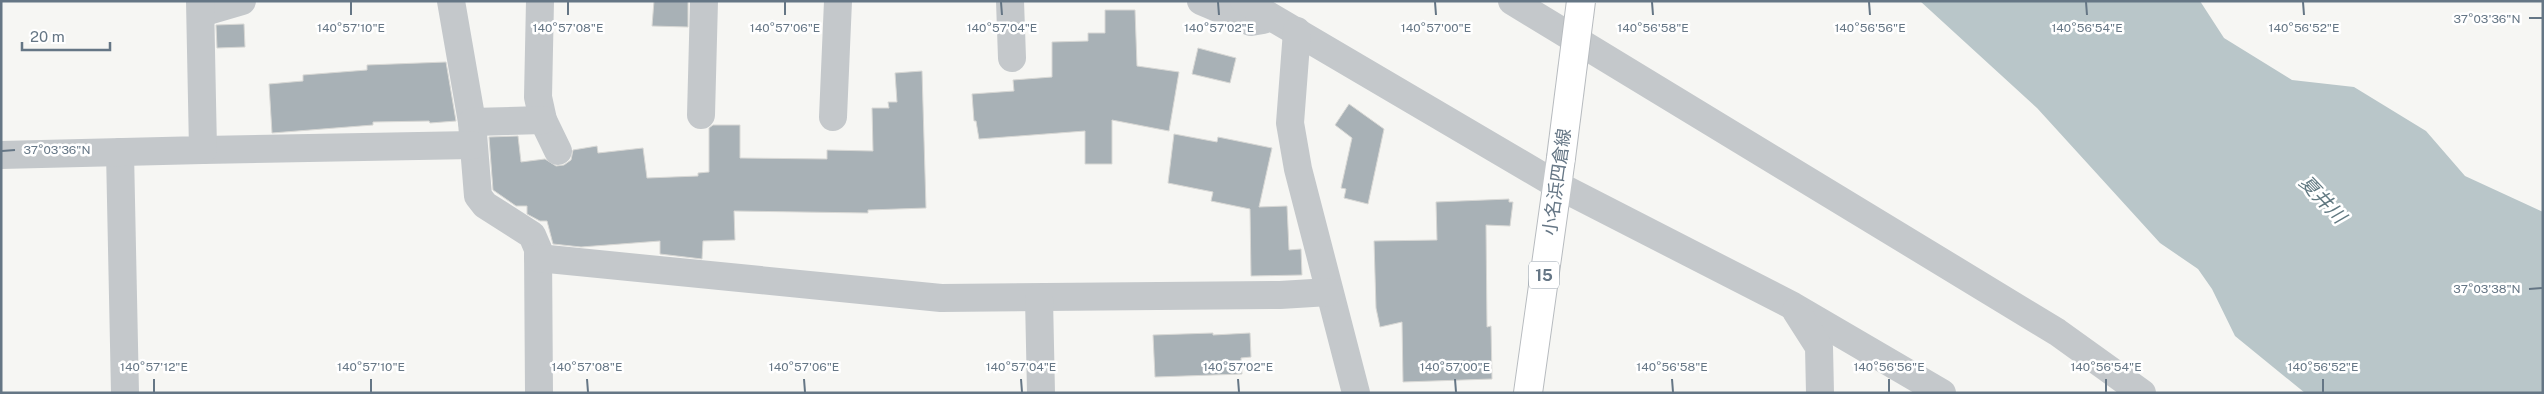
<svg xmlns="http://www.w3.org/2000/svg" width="2544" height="394" font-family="'Public Sans','Noto Sans JP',sans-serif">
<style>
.water{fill:#b9c6c9}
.building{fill:#a8b1b6;stroke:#d8d8d5}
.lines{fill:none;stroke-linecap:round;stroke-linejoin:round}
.major-casing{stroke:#b7bbbf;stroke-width:30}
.minor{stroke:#c4c8cb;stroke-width:28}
.major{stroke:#fff;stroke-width:28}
.major-bridge-casing{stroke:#b7bbbf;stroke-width:30;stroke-linecap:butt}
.major-bridge{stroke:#fff;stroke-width:28}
.ticks{fill:none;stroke:#657685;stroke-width:2}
.labels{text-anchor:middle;stroke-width:5;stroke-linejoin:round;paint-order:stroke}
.shield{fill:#fff;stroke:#939faa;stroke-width:1}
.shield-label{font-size:16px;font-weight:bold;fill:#657685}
.street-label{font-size:18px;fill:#657685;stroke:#fff}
.water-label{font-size:19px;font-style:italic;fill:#607881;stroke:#fff}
.ticks-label{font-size:12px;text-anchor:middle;fill:#657685;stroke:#fff;stroke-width:5;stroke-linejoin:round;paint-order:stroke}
</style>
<rect width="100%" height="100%" fill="#f6f6f3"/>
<!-- water -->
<path class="water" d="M1920 1H2200L2224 38 2292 80 2354 87 2426 131 2465 176 2543 212V393H2305L2235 336 2212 289 2198 269 2160 243 2037 108Z"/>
<!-- building -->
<g class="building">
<path d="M654 1H688V27L652 26Z"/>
<path d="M1105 10H1135L1137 66 1179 72 1169 131 1112 120V164H1085V131L979 139 976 121H974L972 94 1014 91 1013 80 1052 77V42L1088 41V33H1105Z"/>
<path d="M244 24 245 47 217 48 216 25Z"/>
<path d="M1198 48 1236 58 1230 83 1192 74Z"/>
<path d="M446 62 456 121 430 123 429 121 373 122V125L272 133 269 84 303 81V75L367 70V65Z"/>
<path d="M922 71 926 208 868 210V213L734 211 735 240 703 241 702 259 660 254V241L581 247 553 244 547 221H540L527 214V206H516L493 190 489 137 518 136 521 162 545 159 556 166 564 165 571 160 573 150 597 146 598 153 643 148 647 178 698 176V173L709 172V128L713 125H740V158L827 159V150L873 151 872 108H889L888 102H897L895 73Z"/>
<path d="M1349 104 1384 129 1368 204 1344 198 1346 189 1341 188 1352 138 1335 125Z"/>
<path d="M1174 134 1217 142 1218 137 1272 148 1259 207 1287 206 1289 250 1301 249 1302 275 1251 276 1250 209 1211 201 1213 192 1168 183Z"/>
<path d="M1509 199V202H1513L1510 226 1486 225 1487 327 1491 326 1492 379 1403 382 1402 322 1380 327 1376 308 1374 241 1437 240 1436 202Z"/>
<path d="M1213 333V335L1250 333 1251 357 1241 358 1242 374 1155 377 1153 335Z"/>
</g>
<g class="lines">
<defs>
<path id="major" d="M1528 393 1561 158"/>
</defs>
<!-- major casing -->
<use href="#major" class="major-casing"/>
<!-- minor -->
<g class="minor">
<path d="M451 1 472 122 478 196 485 205 532 235 538 249 539 393"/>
<path d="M540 1 538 97 543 120 558 151"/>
<path d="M1010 1 1012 58"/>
<path d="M1201 1 1251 22 1263 20"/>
<path d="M1244 1 1557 185 1793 306 1942 393"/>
<path d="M1512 1 2057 332 2142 393"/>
<path d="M201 13 242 1"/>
<path d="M1297 31 1290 123 1298 169 1356 393"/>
<path d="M701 115 704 1"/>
<path d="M833 117 838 1"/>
<path d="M472 122 543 120"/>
<path d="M203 150 473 145"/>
<path d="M120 152 125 393"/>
<path d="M1 155 203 150 200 1"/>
<path d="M538 258 941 298 1280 295 1329 292"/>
<path d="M1039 298 1041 393"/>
<path d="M1796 311 1819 347 1820 393"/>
</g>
<!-- major -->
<use href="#major" class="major"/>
<defs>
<path id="major-bridge" d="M1561 158 1581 1"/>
</defs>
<!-- major-bridge casing -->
<use href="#major-bridge" class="major-bridge-casing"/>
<!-- major-bridge -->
<use href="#major-bridge" class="major-bridge"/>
</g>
<!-- ticks -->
<path class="ticks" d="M351 2V15M568 2V15M785 2V15M1001 2 1002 15M1218 2 1219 15M1435 2 1436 15M1652 2 1653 15M1869 2 1870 15M2086 2 2087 15M2303 2 2304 15M2529 18H2542M2 151 15 150M2529 289 2542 288M154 379V392M371 379V392M587 379 588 392M804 379 805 392M1021 379 1022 392M1238 379 1239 392M1455 379 1456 392M1672 379 1673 392M1889 379V392M2106 379V392M2323 379V392"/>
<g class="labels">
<!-- shield labels -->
<rect class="shield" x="1529" y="261.5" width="30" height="27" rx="4"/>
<g class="shield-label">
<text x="1544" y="281">15</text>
</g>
<!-- street labels -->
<g class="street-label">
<text transform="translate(1557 182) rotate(-82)" y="6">小名浜四倉線</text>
</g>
<!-- water labels -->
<g class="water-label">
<text transform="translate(2323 199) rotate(46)" y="7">夏井川</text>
</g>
</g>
<g class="ticks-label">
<text x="2487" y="23">37°03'36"N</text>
<text x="351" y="32">140°57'10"E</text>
<text x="568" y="32">140°57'08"E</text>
<text x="785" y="32">140°57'06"E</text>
<text x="1002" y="32">140°57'04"E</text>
<text x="1219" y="32">140°57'02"E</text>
<text x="1436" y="32">140°57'00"E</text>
<text x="1653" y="32">140°56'58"E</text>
<text x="1870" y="32">140°56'56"E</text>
<text x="2087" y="32">140°56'54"E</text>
<text x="2304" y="32">140°56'52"E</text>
<text x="57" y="154">37°03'36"N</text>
<text x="2487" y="293">37°03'38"N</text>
<text x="154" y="371">140°57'12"E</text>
<text x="371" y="371">140°57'10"E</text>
<text x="587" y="371">140°57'08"E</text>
<text x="804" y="371">140°57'06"E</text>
<text x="1021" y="371">140°57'04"E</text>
<text x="1238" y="371">140°57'02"E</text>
<text x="1455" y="371">140°57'00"E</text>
<text x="1672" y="371">140°56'58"E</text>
<text x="1889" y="371">140°56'56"E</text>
<text x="2106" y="371">140°56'54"E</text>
<text x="2323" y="371">140°56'52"E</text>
</g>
<!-- border -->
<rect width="2544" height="394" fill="none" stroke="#657685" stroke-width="5"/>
<!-- scale -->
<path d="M22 42v8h88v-8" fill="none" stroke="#657685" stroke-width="2.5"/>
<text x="30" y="42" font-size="15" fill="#657685" stroke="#ffffff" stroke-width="4" paint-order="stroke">20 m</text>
</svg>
